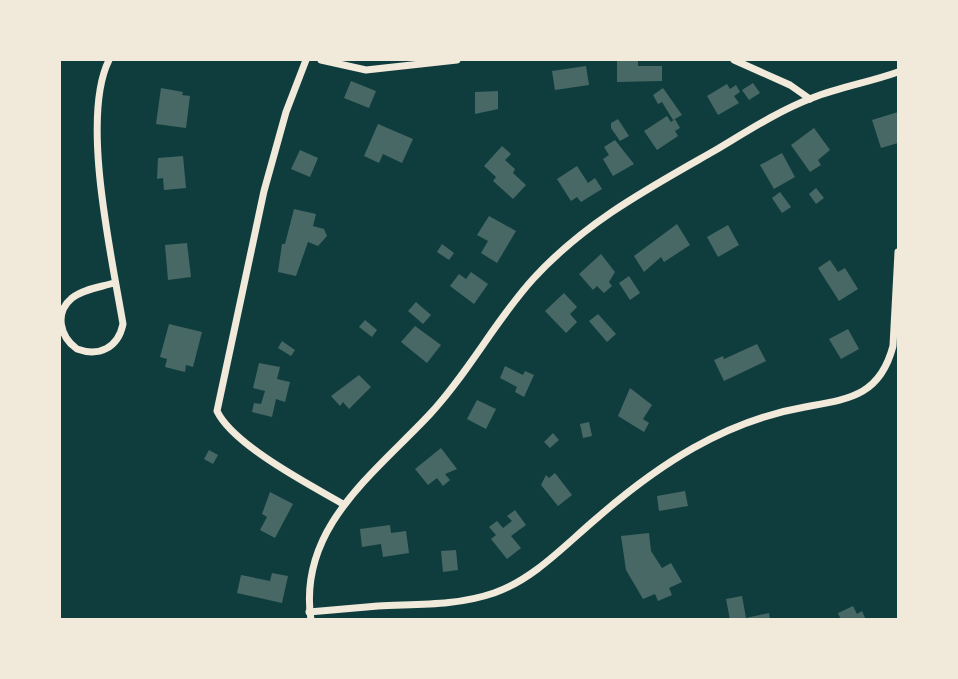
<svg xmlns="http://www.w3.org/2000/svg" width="958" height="679" font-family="Georgia,serif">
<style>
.building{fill:#486865}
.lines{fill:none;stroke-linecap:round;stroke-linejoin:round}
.minor{stroke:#f1e9da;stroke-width:7}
</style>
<rect width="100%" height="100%" fill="#0f3d3e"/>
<!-- building -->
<g class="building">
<path d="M617 60H638V66H662V81L617 82Z"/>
<path d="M586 66 589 85 555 90 552 71Z"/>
<path d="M351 81 376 91 369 108 344 98Z"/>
<path d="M753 83 760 93 749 100 742 90Z"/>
<path d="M727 84 730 89 736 85 740 92 734 96 739 103 718 115 707 96Z"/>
<path d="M161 88 183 92 182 95 190 96 186 128 156 124Z"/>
<path d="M663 88 682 115 673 120 662 102 658 104 653 95Z"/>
<path d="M498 91V109L475 114V92Z"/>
<path d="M898 112V143L881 148 872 120Z"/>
<path d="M667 116 671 122 675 119 680 128 675 131 678 136 657 150 644 131Z"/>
<path d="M618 119 629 136 620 141 611 128V123Z"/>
<path d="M378 124 413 139 402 163 383 154 379 163 364 156Z"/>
<path d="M814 128 830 150 818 160 821 165 810 172 791 145Z"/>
<path d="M615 140 634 164 613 176 603 159 609 155 604 147Z"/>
<path d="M502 146 511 154 505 160 515 169 513 173 526 185 513 199 493 181 496 177 484 166Z"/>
<path d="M300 150 318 158 310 177 291 169Z"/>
<path d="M782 153 795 177 774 189 760 165Z"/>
<path d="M183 156 186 188 164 190 163 178 157 179 158 158Z"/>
<path d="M577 166 588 183 595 178 602 189 581 202 577 197 571 201 557 179Z"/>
<path d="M816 188 824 198 816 204 809 194Z"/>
<path d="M780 192 791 207 782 213 772 198Z"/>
<path d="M294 209 316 214 313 226 324 229 327 236 318 246 308 242 296 276 278 272 282 244H285Z"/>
<path d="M489 216 516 231 497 263 481 253 488 241 477 235Z"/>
<path d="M677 224 690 245 664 262 661 257 644 272 634 256Z"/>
<path d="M728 225 739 245 718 257 707 237Z"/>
<path d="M187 243 191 277 168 280 165 245Z"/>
<path d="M442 244 454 253 449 260 437 252Z"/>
<path d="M601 254 615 272 609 282 612 286 604 293 597 286 593 290 579 274Z"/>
<path d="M830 260 838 272 845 268 858 289 839 301 818 268Z"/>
<path d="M471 272 488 284 474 304 450 286 459 274 466 279Z"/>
<path d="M629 276 640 293 630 300 619 283Z"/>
<path d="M564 293 577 307 570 314 577 322 566 333 545 311Z"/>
<path d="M416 302 431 315 423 324 408 311Z"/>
<path d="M598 314 616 334 607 342 589 321Z"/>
<path d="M365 320 377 330 372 337 359 327Z"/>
<path d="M169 324 202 332 193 367 186 365 185 372 165 367 167 359 160 357Z"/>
<path d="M415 326 441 345 427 363 401 342Z"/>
<path d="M848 329 859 349 841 359 829 339Z"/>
<path d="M282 341 295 350 291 356 278 348Z"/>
<path d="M757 344 766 361 724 381 714 360 723 356 724 359Z"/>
<path d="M259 363 280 367 277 379 290 382 285 402 276 399 272 417 252 412 254 403 261 404 265 391 253 388Z"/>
<path d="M505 366 523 375 525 371 534 375 524 397 515 392 517 387 500 378Z"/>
<path d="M359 375 371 387 349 409 343 402 340 406 331 396Z"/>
<path d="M630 388 652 405 643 419 649 423 644 432 618 416Z"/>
<path d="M477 400 496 409 486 429 467 419Z"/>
<path d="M589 422 592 436 583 438 580 424Z"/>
<path d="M553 433 559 440 550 448 544 442Z"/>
<path d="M441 448 457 469 445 474 450 480 443 486 437 478 428 485 415 469Z"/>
<path d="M209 450 218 455 213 464 204 459Z"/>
<path d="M555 473 572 495 558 506 541 485 546 475 549 478Z"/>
<path d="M685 491 688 506 659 511 657 496Z"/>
<path d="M270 492 293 504 275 538 260 530 267 517 262 514Z"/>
<path d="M515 510 526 525 511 536 521 548 507 559 491 539 496 535 489 527 497 521 503 528 512 521 507 516Z"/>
<path d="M390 525 391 533 406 531 409 553 383 557 381 544 362 547 360 529Z"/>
<path d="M649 533 651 551 662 568 671 563 682 582 669 588 672 595 658 601 655 594 643 599 626 570 621 536Z"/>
<path d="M456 550 458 570 443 572 441 551Z"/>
<path d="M272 573 288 576 282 603 237 593 241 575 270 581Z"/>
<path d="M742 596 746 618 769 613 770 620H730L726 599Z"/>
<path d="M853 606 857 614 862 611 866 620H841L838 613Z"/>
</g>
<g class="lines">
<!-- minor -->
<g class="minor">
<path d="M109 60C80 118 112 258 123 324 118 348 99 357 77 349 60 337 54 313 72 298 83 289 101 287 114 283"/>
<path d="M306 60 286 112 264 191 217 411C233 445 310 485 343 504"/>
<path d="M321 60 366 70 457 60"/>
<path d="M734 60 790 85 810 99"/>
<path d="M309 612C332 610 355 608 378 606 418 604 456 606 494 593 534 579 565 545 597 518 658 465 724 421 805 407 849 399 880 396 893 346L898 252"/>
<path d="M311 620C297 528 375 473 430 414 469 372 495 321 533 279 585 222 649 188 714 151 746 132 778 111 812 98 840 87 870 82 898 72"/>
</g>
</g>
<!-- border -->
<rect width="958" height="679" fill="none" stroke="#f1e9da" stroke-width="122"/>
</svg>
